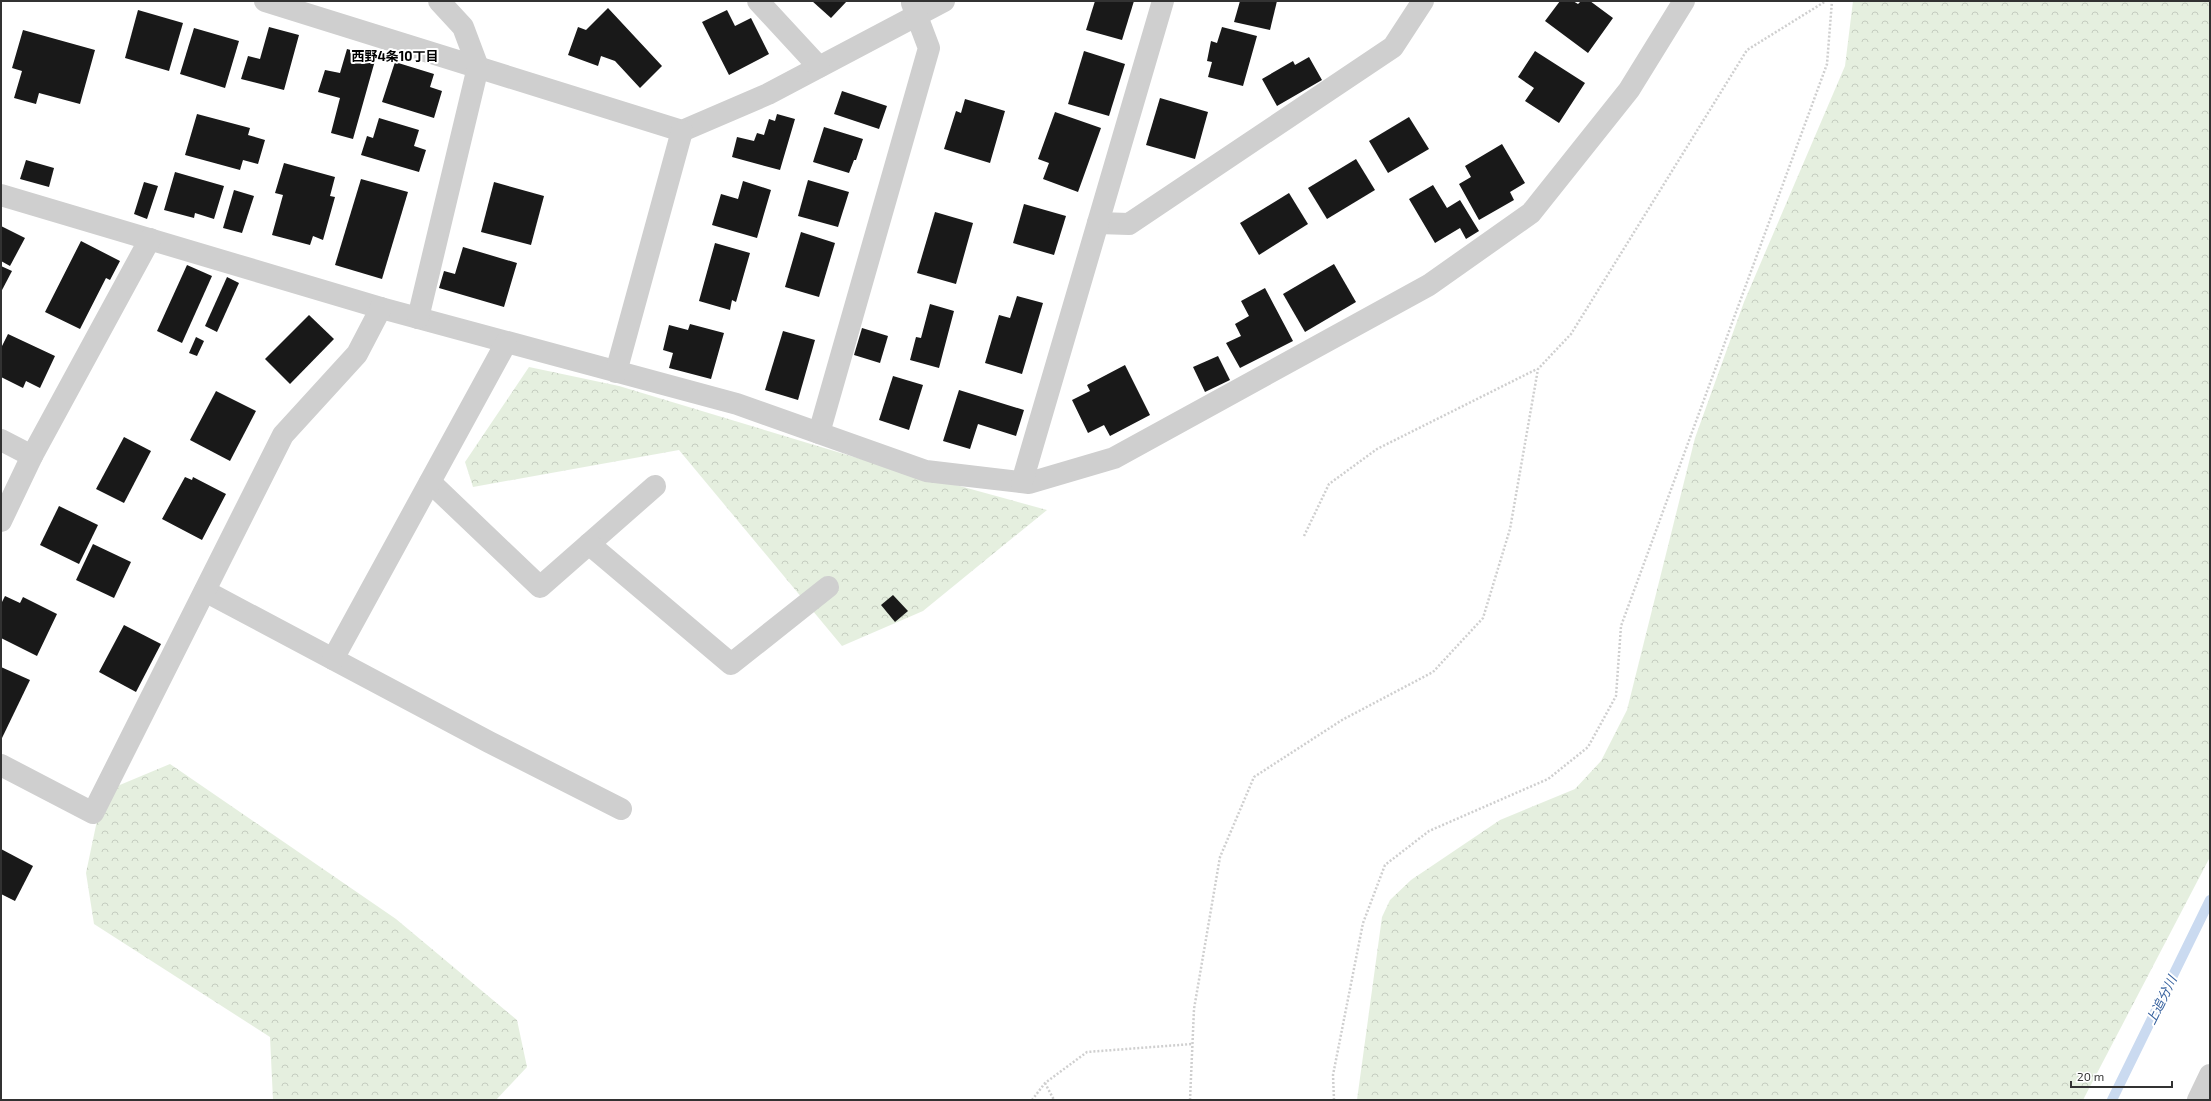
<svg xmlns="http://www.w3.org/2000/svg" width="2211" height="1101" font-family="'Exo 2','Noto Sans JP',sans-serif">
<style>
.forest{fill:url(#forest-crowns)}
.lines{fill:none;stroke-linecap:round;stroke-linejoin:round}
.stream{stroke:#cadaf0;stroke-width:10}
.building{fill:#191919}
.path{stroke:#cfcfcf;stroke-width:2.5;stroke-dasharray:2 2;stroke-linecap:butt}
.street{stroke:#cfcfcf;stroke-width:22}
.labels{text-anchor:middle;stroke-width:4;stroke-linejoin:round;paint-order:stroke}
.neighbourhood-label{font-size:13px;font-weight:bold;fill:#000;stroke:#fff}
.water-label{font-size:13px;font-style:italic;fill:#36619e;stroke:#fff}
</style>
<defs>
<pattern id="forest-crowns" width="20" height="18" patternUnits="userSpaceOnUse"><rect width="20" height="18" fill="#e5efdf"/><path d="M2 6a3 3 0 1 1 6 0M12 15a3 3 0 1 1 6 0" fill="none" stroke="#c5cdc0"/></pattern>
</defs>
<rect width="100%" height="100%" fill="#fff"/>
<!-- forest -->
<g class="forest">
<path d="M1853 1H2210V857L2083 1100H1357L1382 917 1390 900 1411 880 1500 820 1575 789 1601 761 1627 710 1695 438 1744 302 1845 66Z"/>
<path d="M529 367 619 386 854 457 1047 510 923 611 842 646 679 450 473 487 465 462Z"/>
<path d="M170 764 396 919 517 1020 527 1067 496 1100H273L270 1037 94 924 86 873 103 792Z"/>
</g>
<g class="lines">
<!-- stream -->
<path class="stream" d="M2112 1100 2210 900"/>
</g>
<!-- building -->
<g class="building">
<path d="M812 1H847L831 18Z"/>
<path d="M1095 1H1134L1122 40 1086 30Z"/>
<path d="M1240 1H1277L1270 30 1234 22Z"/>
<path d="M1560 1H1573L1578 4 1581 1H1590L1613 18 1588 53 1545 21Z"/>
<path d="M608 8 662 66 640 88 615 61 601 56 598 66 568 55 578 27 586 30Z"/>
<path d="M138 10 183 23 169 71 125 58Z"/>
<path d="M727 10 735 26 751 18 769 54 729 75 702 22Z"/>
<path d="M269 27 299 35 284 90 241 79 248 56 260 59Z"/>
<path d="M1222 27 1257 36 1243 86 1208 77 1212 62 1207 61 1211 41 1217 43Z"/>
<path d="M194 28 239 41 225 88 180 74Z"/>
<path d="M23 30 95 50 80 104 39 93 36 104 14 98 22 71 12 68Z"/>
<path d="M347 49 376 57 353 139 331 133 340 98 318 92 325 70 340 73Z"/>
<path d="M1084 51 1125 64 1109 116 1068 104Z"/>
<path d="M1535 51 1585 83 1559 123 1525 101 1534 88 1518 77Z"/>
<path d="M1309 57 1322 80 1277 106 1262 79 1293 61 1295 65Z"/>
<path d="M395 62 434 74 430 87 442 91 434 118 382 102Z"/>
<path d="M842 91 887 106 879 129 834 114Z"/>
<path d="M1160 98 1208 112 1195 159 1146 145Z"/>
<path d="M965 99 1005 111 990 163 944 149 956 111 961 113Z"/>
<path d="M1055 112 1101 128 1078 192 1043 179 1049 163 1038 159Z"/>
<path d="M197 114 250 128 248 135 265 140 258 164 243 160 240 170 185 155Z"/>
<path d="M777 114 795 119 780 170 732 157 737 137 754 141 757 133 764 135 769 119 775 121Z"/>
<path d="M1409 117 1429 149 1388 173 1369 141Z"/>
<path d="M379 118 419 130 414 146 426 150 419 172 361 155 367 136 373 138Z"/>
<path d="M824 127 863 139 856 160H854L849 173 813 162Z"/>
<path d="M1502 144 1525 183 1510 192 1514 200 1479 220 1459 184 1471 177 1465 166Z"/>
<path d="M1356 159 1375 190 1327 219 1308 188Z"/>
<path d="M26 160 54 168 49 187 20 179Z"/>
<path d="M284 163 335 177 330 196 335 197 323 240 313 236 310 245 272 235 283 195 275 193Z"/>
<path d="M175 172 224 186 214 219 195 213 194 218 164 210Z"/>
<path d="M361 179 408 192 382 279 335 265Z"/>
<path d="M808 180 849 192 838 227 798 216Z"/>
<path d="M743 181 771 190 757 238 712 225 721 194 738 199Z"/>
<path d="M144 182 158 186 147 219 134 214Z"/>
<path d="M494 182 544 196 531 245 481 232Z"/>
<path d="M1433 185 1447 208 1460 200 1479 231 1466 239 1460 228 1435 243 1409 199Z"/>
<path d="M234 190 254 196 242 233 223 228Z"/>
<path d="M1289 193 1308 224 1259 255 1240 223Z"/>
<path d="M1024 204 1066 216 1054 255 1013 243Z"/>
<path d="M935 212 973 223 956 284 917 273Z"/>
<path d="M1 226 25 238 10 266 1 261Z"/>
<path d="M801 232 835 243 819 297 785 287Z"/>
<path d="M81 241 120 261 110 280 106 278 80 329 45 312Z"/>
<path d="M715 243 750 253 736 302 732 300 730 310 699 301Z"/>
<path d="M463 247 517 263 504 307 439 288 444 271 455 274Z"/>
<path d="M1334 264 1356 302 1305 332 1283 294Z"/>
<path d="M187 265 212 276 182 343 157 331Z"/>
<path d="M1 266 12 271 1 292Z"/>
<path d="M227 277 239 283 217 332 205 326Z"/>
<path d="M1265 288 1293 341 1240 368 1226 343 1241 336 1235 324 1249 316 1241 301Z"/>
<path d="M1017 296 1043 303 1022 374 985 363 999 315 1010 318Z"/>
<path d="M930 304 954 311 939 368 910 360 916 337 921 338Z"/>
<path d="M309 315 334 339 290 384 265 359Z"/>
<path d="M690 324 724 333 711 379 669 368 673 353 663 350 669 325 688 330Z"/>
<path d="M862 328 888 336 880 363 854 355Z"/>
<path d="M783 331 815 340 798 400 765 390Z"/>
<path d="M8 334 55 356 40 388 26 381 23 388 1 377V348Z"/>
<path d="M196 337 204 341 197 356 189 353Z"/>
<path d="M1218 356 1230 380 1205 392 1193 367Z"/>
<path d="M1125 365 1150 415 1110 436 1104 425 1088 433 1072 400 1090 391 1087 385Z"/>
<path d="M893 376 923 385 909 430 879 420Z"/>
<path d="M959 390 1024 410 1016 436 978 424 970 449 943 441Z"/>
<path d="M216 391 256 411 230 461 190 440Z"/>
<path d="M124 437 151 451 124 503 96 489Z"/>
<path d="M185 477 192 480 193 477 226 494 202 540 162 519Z"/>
<path d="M59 506 98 525 79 564 40 545Z"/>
<path d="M93 544 131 562 114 598 76 580Z"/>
<path d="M893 595 908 611 895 622 881 605Z"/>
<path d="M5 596 20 603 23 597 57 614 37 656 1 638V604Z"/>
<path d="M124 625 161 644 136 692 99 672Z"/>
<path d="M1 667 30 680 2 738H1Z"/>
<path d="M1 849 33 866 15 901 1 894Z"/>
</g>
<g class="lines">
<!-- path -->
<g class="path">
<path d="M1304 536 1329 484 1377 449 1537 369"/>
<path d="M1045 1083 1054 1100"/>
<path d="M1032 1100 1045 1083 1087 1052 1192 1044"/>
<path d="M1190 1100 1194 1009 1220 857 1254 777 1342 720 1433 672 1483 618 1510 529 1538 369 1571 334 1747 50 1826 1"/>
<path d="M1334 1100 1333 1075 1363 923 1385 865 1429 831 1548 779 1588 747 1616 696 1621 626 1827 64 1832 1"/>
</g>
<!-- street -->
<g class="street">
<path d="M265 1 682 131 768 94 944 1"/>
<path d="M758 1 819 67"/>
<path d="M1 195 381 308 737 404 926 471 1029 483 1114 458 1429 285 1531 213 1629 90 1684 1"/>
<path d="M1098 223 1129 224 1393 47 1423 1"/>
<path d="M418 318 478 67 463 27 439 1"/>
<path d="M616 372 682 131"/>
<path d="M819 433 929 48 912 3"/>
<path d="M1 440 32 456"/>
<path d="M430 482 540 587 655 486"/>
<path d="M1022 482 1163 1"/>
<path d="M1 521 32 456 150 239"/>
<path d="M589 544 731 664 828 587"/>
<path d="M205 591 489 742 621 809"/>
<path d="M333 659 506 343"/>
<path d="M1 765 93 813 283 435 357 354 381 308"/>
<path d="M2198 1100 2210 1075"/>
</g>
</g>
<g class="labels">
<!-- neighbourhood labels -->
<g class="neighbourhood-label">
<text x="395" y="61">西野4条10丁目</text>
</g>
<!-- water labels -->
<g class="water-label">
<text transform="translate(2161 1000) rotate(-64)" y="5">上追分川</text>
</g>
</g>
<!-- border -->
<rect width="2211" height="1101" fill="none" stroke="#323232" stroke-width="4"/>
<!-- scale -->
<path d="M2071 1081v6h101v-6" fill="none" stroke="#323232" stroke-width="2"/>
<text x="2077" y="1081" font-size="12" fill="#323232" stroke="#ffffff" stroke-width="3" paint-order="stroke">20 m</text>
</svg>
